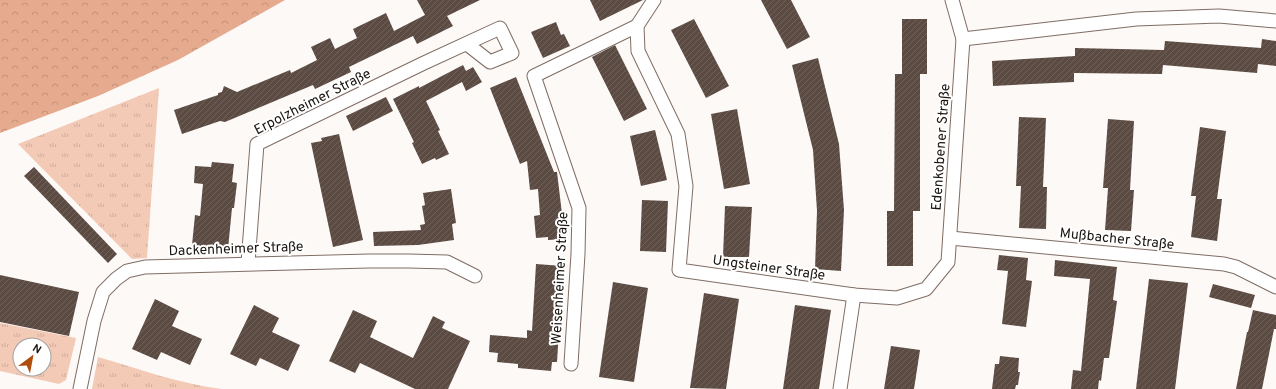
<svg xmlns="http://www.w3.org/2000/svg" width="1276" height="389" font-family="Overpass,sans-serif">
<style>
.grass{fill:url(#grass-tufts);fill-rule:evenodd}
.forest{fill:url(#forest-crowns)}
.building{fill:url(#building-hatch)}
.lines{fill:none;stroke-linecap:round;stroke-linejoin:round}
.minor-casing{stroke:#7f6d64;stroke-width:15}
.minor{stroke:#fff;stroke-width:13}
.labels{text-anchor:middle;stroke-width:4;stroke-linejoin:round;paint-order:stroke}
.street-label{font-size:14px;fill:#1a1410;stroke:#fff}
</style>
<defs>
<pattern id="grass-tufts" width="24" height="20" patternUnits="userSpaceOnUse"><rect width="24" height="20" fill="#f3cab6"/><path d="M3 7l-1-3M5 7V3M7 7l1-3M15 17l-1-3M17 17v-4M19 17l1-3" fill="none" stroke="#d0ad9b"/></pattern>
<pattern id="forest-crowns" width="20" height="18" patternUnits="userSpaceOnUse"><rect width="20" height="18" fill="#e6ab8e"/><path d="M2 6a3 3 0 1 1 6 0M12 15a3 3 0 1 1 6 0" fill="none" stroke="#c59279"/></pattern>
<pattern id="building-hatch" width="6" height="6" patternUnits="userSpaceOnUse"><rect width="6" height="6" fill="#5b4b43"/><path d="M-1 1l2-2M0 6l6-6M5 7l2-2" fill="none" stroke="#6e615a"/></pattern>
</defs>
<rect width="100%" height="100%" fill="#fdf9f7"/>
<!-- grass -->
<g class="grass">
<path d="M159 88 147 258 132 259 18 144Z"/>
<path d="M0 323 76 338 66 380 59 384 0 371ZM20 345H44V369H20Z"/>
<path d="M98 357C139 369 180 384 222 389H92Z"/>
</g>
<!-- forest -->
<path class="forest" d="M0 0H285L178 60 98 96 0 133Z"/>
<!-- building -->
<g class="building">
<path d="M417 0H480L447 16 453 26 417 44 413 36 349 67 351 72 315 89 313 85 225 122 220 121 182 134 174 110 218 95V93L222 92 224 86 237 92 290 70 291 73 317 60 311 47 330 38 335 49 357 38 353 29 386 13 394 31 425 15Z"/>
<path d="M590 0H643L600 21Z"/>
<path d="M761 0H791L810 37 787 49Z"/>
<path d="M694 19 729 86 706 98 671 30Z"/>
<path d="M902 19H927V74H920V211H913V266H887V211H894L895 74H902Z"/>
<path d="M556 22 561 35 564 34 570 46 543 58 531 32Z"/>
<path d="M1262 39 1276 41V66L1258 64 1257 73 1163 65 1162 74 1074 73V82L993 86 992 61 1075 56V48L1164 50 1165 41 1261 48Z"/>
<path d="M615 45 647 109 624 121 592 57Z"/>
<path d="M818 58 839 144 844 210 841 271 815 269 817 211 813 150 792 65Z"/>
<path d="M463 65 466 71 473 67 482 82 466 91 462 82 426 101 440 130 438 131 449 154 436 160 435 158 422 164 412 143 414 142 393 99 419 86V88Z"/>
<path d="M516 77 554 172H557L565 239 548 240V237L536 238 534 216 540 215 538 189 530 190 527 161 520 164 490 88Z"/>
<path d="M386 97 393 111 353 131 346 116Z"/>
<path d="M737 109 750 184 724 189 711 114Z"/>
<path d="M1019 117 1046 118 1043 187H1047L1046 229 1019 228 1021 186H1016Z"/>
<path d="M1108 119 1134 121 1130 190H1134L1131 231 1105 230 1108 188H1103Z"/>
<path d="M1200 127 1226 131 1217 199H1222L1217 241 1191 237 1196 196H1191Z"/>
<path d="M655 130 667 180 641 186 630 136Z"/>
<path d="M339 134 363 240 333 247 311 143 322 141 321 138Z"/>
<path d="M212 162 234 164 232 182 237 183 234 208H232L228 249 192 245 195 215 200 216 203 184 194 183 195 166 211 167Z"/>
<path d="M34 167 117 254 108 263 24 176Z"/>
<path d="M451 189 456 223 452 224 454 240 418 245 374 246 373 232 421 230 420 225 425 224 422 206 425 205 423 193Z"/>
<path d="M642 200 668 201 666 252 640 251Z"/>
<path d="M725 206 752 207 749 257H723Z"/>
<path d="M999 255 1028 258 1026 280 1032 281 1026 327 1002 324 1008 271 997 270Z"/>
<path d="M1055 260 1117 267 1113 300 1117 301 1109 358H1104L1101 381 1099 380 1098 389H1071L1073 370 1081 371 1090 279 1054 276Z"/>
<path d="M536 264 563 266 561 284H562L557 362H552L551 371 518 368V364L497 362 498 353 489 352 490 335 527 338V330L532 331Z"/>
<path d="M0 275 79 292 69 336 0 322Z"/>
<path d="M1149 279 1188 283 1175 389H1136Z"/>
<path d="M613 282 648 288 634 382 599 377Z"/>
<path d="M1213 284 1255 295 1251 308 1209 297Z"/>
<path d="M704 293 739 299 726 389 690 388Z"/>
<path d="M155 299 179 311 172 326 202 339 190 365 161 352 157 360 132 349Z"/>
<path d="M254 305 279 318 272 332 300 345 288 371 260 358 256 366 230 354Z"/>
<path d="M795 305 831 310 819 389H783Z"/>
<path d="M353 310 377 321 370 337 413 358 433 316 445 322 442 328 470 341 448 389H415L360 363 355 373 329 361Z"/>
<path d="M1253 310 1276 315V329H1274L1262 389H1236L1247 332H1248Z"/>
<path d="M891 346 920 350 914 389H884Z"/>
<path d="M1000 356 1019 358 1018 372H1020L1019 378 1018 385H1016L1015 389H992L995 364H999Z"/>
</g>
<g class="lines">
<defs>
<g id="minor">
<path d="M654 0 637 26 638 51 678 134 686 186 679 270 854 295 897 298 926 289 948 262 963 39 952 0"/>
<path d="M963 39 1136 19 1219 16 1276 21"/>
<path d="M950 238 1224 264 1236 267 1276 287"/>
<path d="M248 263 257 144 424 63 500 28 512 53 490 62 467 44"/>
<path d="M571 364 578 254 579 208 534 76 637 26"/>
<path d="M80 389 94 321 103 292 116 279 127 271 145 267 369 261H409L447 262 475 276"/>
<path d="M840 389 854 295"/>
</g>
</defs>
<!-- minor casing -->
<use href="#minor" class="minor-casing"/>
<!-- minor -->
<use href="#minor" class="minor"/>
</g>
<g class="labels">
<!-- street labels -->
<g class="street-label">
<text transform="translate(312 101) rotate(-27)" y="5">Erpolzheimer Straße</text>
<text transform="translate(940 147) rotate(-86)" y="5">Edenkobener Straße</text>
<text transform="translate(1117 238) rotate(6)" y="5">Mußbacher Straße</text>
<text transform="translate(236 248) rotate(-2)" y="5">Dackenheimer Straße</text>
<text transform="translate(769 267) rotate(8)" y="5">Ungsteiner Straße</text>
<text transform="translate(559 278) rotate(-87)" y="5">Weisenheimer Straße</text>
</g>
</g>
<!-- north arrow -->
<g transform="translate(32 357) rotate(32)"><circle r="19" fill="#ffffff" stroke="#a3a19f"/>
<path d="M0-3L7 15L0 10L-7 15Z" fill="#af4d0d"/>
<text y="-6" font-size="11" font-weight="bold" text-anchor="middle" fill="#1a1410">N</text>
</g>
</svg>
